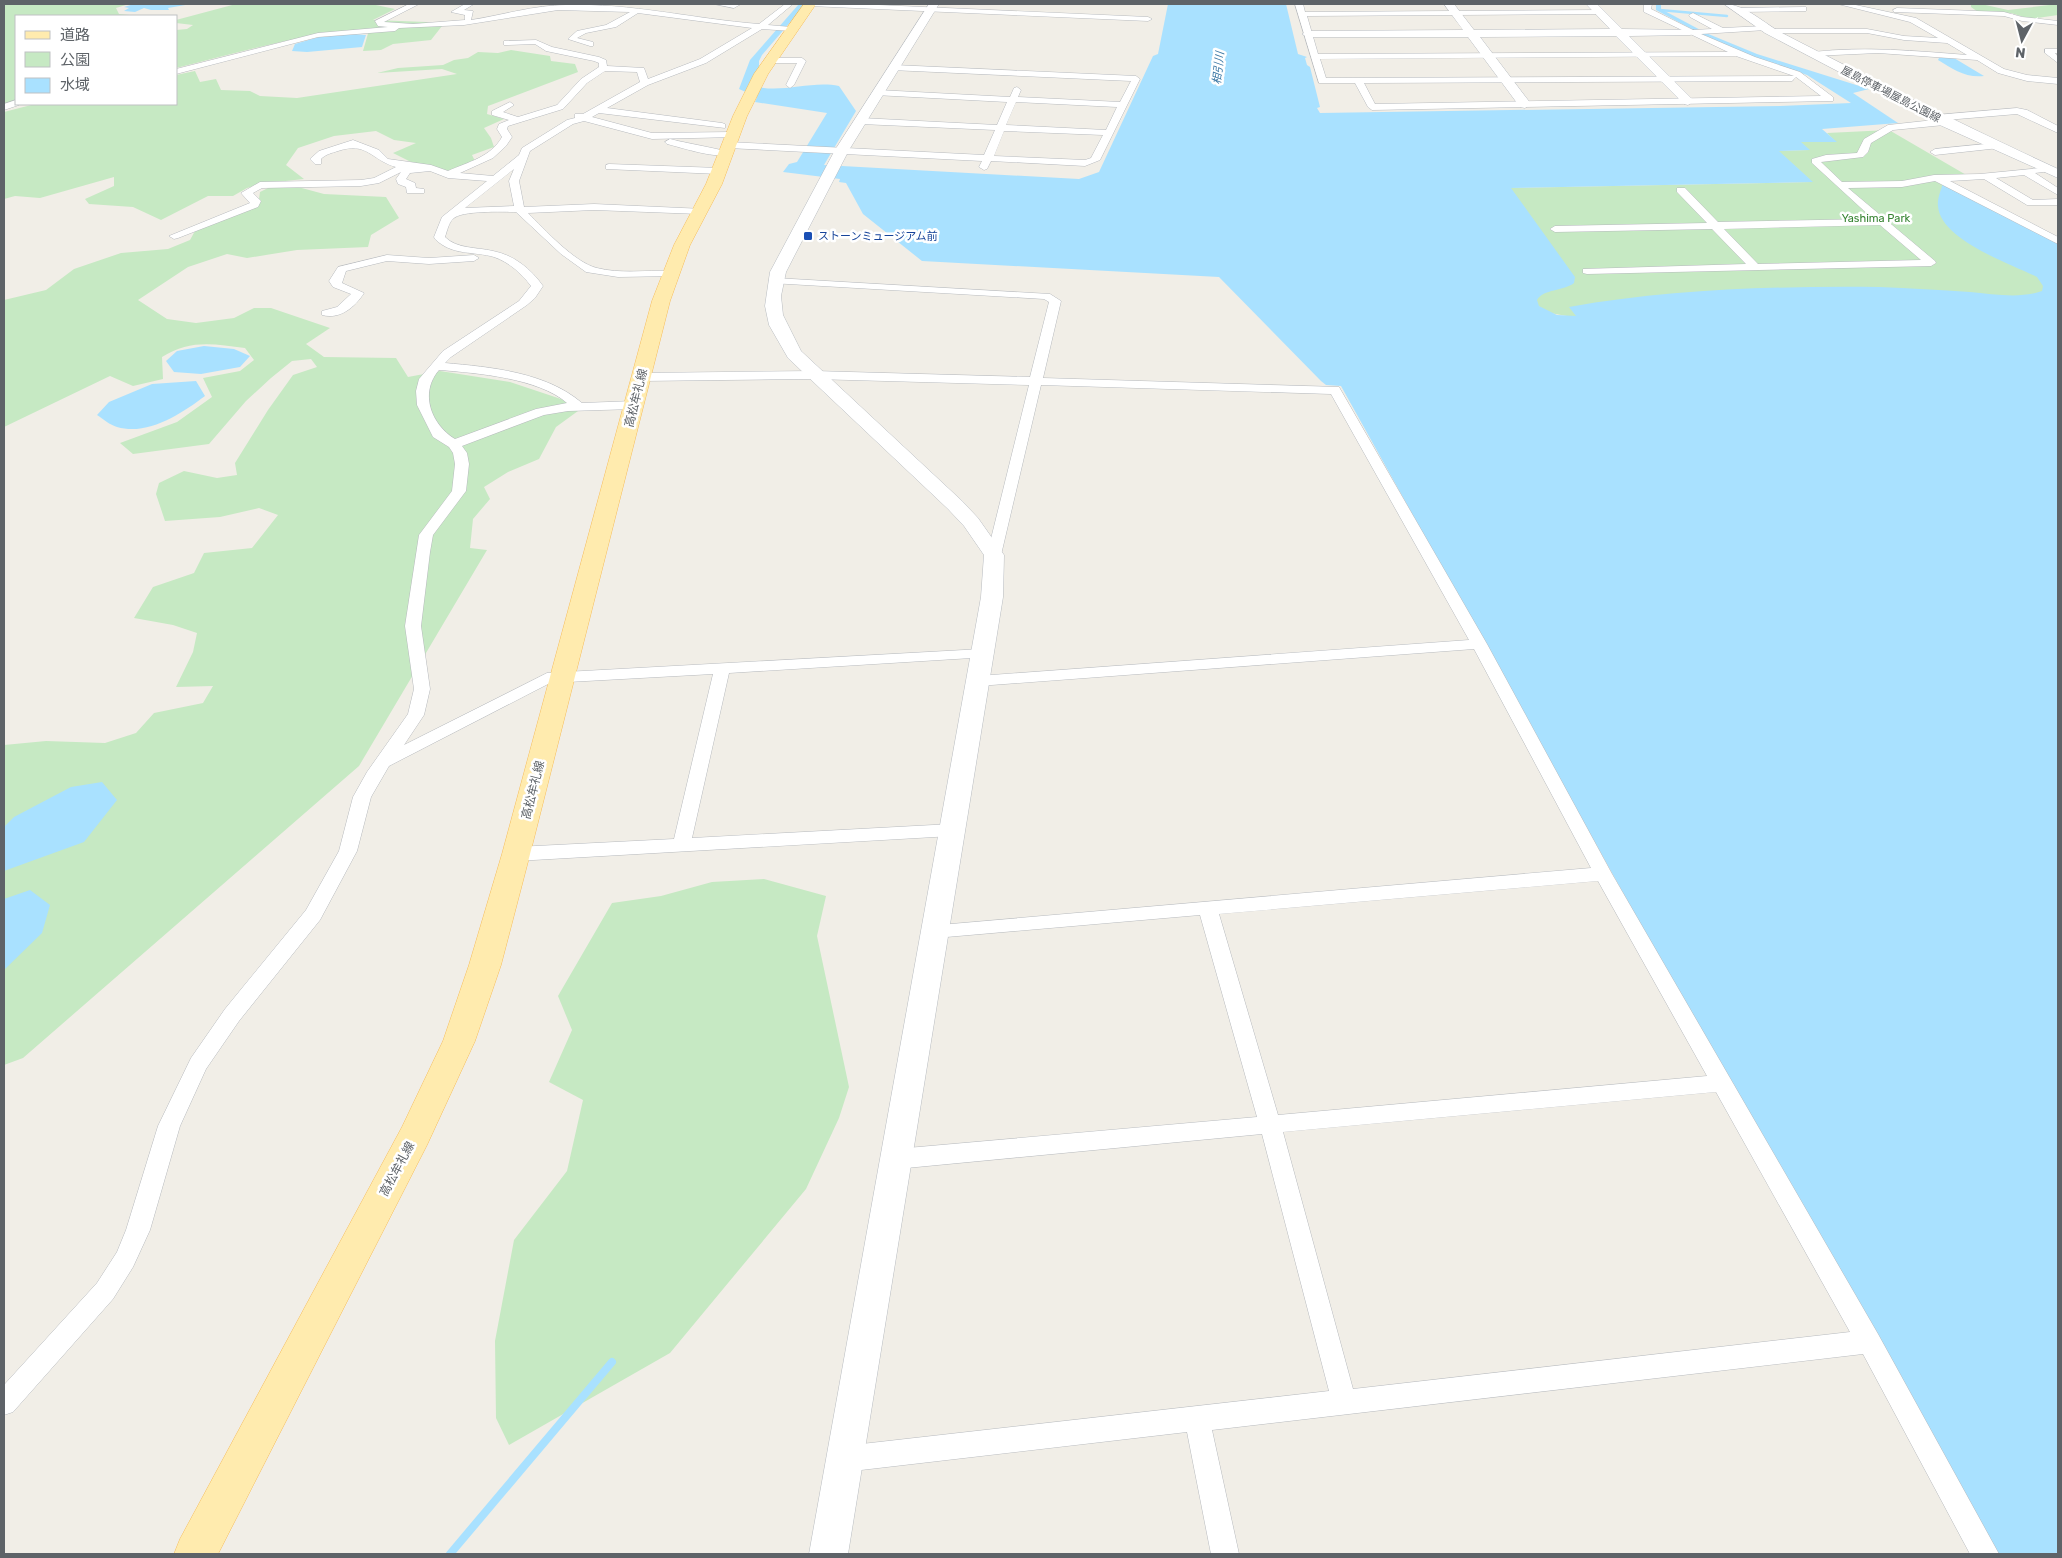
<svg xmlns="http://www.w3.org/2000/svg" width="2062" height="1558" font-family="Rubik,'Noto Sans JP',sans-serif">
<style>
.green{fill:#c6e9c3}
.water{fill:#a9e1ff}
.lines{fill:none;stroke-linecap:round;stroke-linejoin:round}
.stream-far1{stroke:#a9e1ff;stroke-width:2.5}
.stream{stroke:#a9e1ff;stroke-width:8}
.street-casing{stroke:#b7babe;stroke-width:1}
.secondary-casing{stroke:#b8bcc1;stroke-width:1}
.primary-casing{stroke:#f7bd5a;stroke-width:1}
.street{fill:#fff;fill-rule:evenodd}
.secondary{fill:#fff;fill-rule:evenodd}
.primary{fill:#ffebae;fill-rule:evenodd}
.transit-dot{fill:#1a4fb4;stroke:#fff;stroke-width:2}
.labels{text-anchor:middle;stroke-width:5;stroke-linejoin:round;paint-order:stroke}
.far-water-label{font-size:11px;font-style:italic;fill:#3b77a4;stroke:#fff}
.far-street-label{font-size:11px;fill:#5e6368;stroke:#fff}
.far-park-label{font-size:11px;fill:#358331;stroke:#fff}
.far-transit-label{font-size:11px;fill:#164399;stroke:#fff;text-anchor:start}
.street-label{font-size:12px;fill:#5e6368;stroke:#fff}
</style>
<rect width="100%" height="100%" fill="#f1eee7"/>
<!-- green -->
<g class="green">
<path d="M4 4H129L116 8 119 14 140 16H16V101L4 105Z"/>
<path d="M236 4H371L395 9 373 20 426 22 442 26 431 40 393 44 381 50 363 51 369 30C303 33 240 52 176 68V30L187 29 193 25 176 23V20Z"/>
<path d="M1981 4 2008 10 2058 4V15L2030 19 2011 13 1978 12 1971 7V5Z"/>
<path d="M511 50 550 56 551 61 575 64 578 72 488 106 487 114 504 119 484 128 491 138 494 147 472 155 475 161 449 171 415 164 393 153 416 143 394 140 376 131 334 136 298 148 286 165 304 179 267 183 247 188 233 196H208L161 220 133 207 89 204 85 199 114 186V177L40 198 15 196 4 199V112L35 104H176V75L195 71 200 82 216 79 221 90 250 91 260 96 297 98 457 74 442 69 377 73 398 68 443 65 454 60 468 58 478 52 498 53Z"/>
<path d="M1889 130 1968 176 1940 179 2045 272 2049 298 1578 318 1550 313 1535 304 1507 188 1812 182 1778 151 1809 150 1800 142H1836L1827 133Z"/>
<path d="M270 187H298L324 194 386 197 399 218 371 235 368 247 297 250 247 258 227 254 188 267 138 300 167 319 196 323 234 318 254 308H271L330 328 306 344 324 357 396 358 408 377 440 371 510 382 564 400 578 411 556 427 539 459 508 472 484 487 490 499 473 519 470 548 487 550 359 766 23 1058 4 1065V745L46 741 105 743 136 733 154 713 203 703 213 686 176 687 193 652 197 633 173 625 134 618 153 587 194 573 204 553 252 548 278 515 259 508 220 517 165 521 156 494 159 483 184 471 217 478 237 475 235 463 268 410 293 375 317 367 311 359 292 361 271 378 246 401 209 444 133 454 120 443 177 422 212 397 203 378 240 371 254 360 245 348C214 344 190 339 162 357L163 379 133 386 110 376 4 427V300L46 290 74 269 121 253 168 249 190 240 195 231 258 206 260 192Z"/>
<path d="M764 879 826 896 817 936 849 1087 839 1118 806 1189 670 1353 509 1445 496 1418 495 1341 514 1240 567 1171 583 1100 549 1082 572 1030 558 996 612 903 661 896 712 882Z"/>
</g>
<!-- water -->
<g class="water">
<path d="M134 4H191L168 8 169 10H151L144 8 135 12 124 11 129 8 124 7Z"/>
<path d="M799 4H806L762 55 759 61V71L751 85C779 95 810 80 839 86L856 111 824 165 1079 179 1099 172 1153 56 1158 54 1168 4H1286L1298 54 1307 57 1305 58 1307 65 1310 67 1320 107 1317 108 1320 113 1780 106 1851 103 1807 75 1758 59 1699 33 1656 10V4H1661V9L1706 33 1757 54 1869 89 1853 93 1898 123 1822 129 1837 142H1801L1810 150 1779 151 1813 182 1511 188 1575 277 1574 283C1564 291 1543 289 1537 300L1539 306 1557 315 1576 316 1569 307C1671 289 1775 286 1879 287 1910 288 1940 290 1970 292 1993 294 2020 299 2042 291L2043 286 2037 277C2011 264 1940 240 1938 206 1937 199 1941 190 1943 183L2058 243V1554H1991L1341 386 1326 385 1321 381 1219 277 922 261 863 214 846 183 839 182 840 179 783 172 789 164 797 162 827 113 755 102 757 97 739 89 750 60Z"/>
<path d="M352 34 366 35 362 47 307 52 292 51 295 44 319 37Z"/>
<path d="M1939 58H1954L1984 76C1965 78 1953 69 1938 60Z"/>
<path d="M204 346 234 349 250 356 240 367 201 374 174 372 166 361 177 351Z"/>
<path d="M196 381 205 396C181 414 148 436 117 427 110 425 103 419 97 415L109 402 152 384Z"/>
<path d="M102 782 117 800 84 842 4 871V827L14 817 71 787Z"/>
<path d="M30 890 50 905 42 933 4 970V899Z"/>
</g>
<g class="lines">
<!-- stream-far1 -->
<path class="stream-far1" d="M1660 10 1727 16"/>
<!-- stream -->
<path class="stream" d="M450 1554 612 1362"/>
<defs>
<g id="street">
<path d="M409 4H419L384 22 413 24 465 20V15L451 12 465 4H474L464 10 473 11 471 20C503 15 535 5 566 5 631 3 694 19 759 24L785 4H793L768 25 791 27 795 29 791 31 762 29 706 63 648 85 607 108 722 123 725 124V128L599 113 592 117 652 133 732 132 737 135 735 137 652 139 584 121 573 124 530 151 519 181 524 207 594 204 704 209V213L700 214 594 210 528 213C544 229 575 263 597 268 620 274 646 270 670 271L674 272V276L618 277 586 272 561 254 516 212C504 212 461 210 453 219 449 222 447 231 445 237 457 249 476 247 493 251 514 255 531 269 543 286L535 298 527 305 451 357 445 363C490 367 546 372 582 403L634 401 640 405 634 409 568 411 544 415 462 446 467 453 469 464 466 491 433 535 430 552 421 626 430 689 424 715 404 745 547 673 982 649 990 654 988 657 729 673 692 838 952 824 958 826 961 830 958 834 952 836 516 861 509 859 507 854 509 849 516 847 674 839 713 674 550 683 389 766 371 797 357 851 320 920 239 1021 206 1069 180 1126 150 1230 133 1267 113 1299 13 1412 4 1415V1385L97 1283 117 1252 126 1230 158 1126 191 1058 225 1009 306 910 339 851 353 797 367 772 408 714 414 689 405 626 419 535 452 491 455 464 453 453 449 447 433 437 417 405 416 391 419 379 443 351 519 301 531 286C522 274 509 262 494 257 474 251 452 256 435 239L434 237 442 217 487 181 448 178 430 171 410 173 406 179 415 183 416 188 424 189V193H407L406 187 398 184 396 179 401 172 379 183 361 186 262 188 253 193 261 201 258 207 178 238 174 239 169 236 250 203 241 193 260 182 361 180 374 178 396 167C371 160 367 141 338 151 332 153 326 154 321 159V164H315L310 159 319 151 353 140 379 150 388 159 431 165 448 171C468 162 491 157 502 137L497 129 499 124 509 120 492 115V111L510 102 514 105 503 112 518 117 557 105 581 79 599 67V63L594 61 546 51 535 44 507 45H504V41L536 40 552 47 599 57 606 60 607 66 644 68 648 79 700 59 752 28 638 13 616 27 586 33 577 38 593 42V46H590L568 39 577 31 606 25 630 12 558 10 464 25 399 28 395 31 318 37 176 74V69L318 33 388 27 378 26 375 21ZM605 71 637 72 640 82 583 114H575V118L567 120 522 148 519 155 493 176 460 173 493 158 506 146 512 137 507 129 508 126 563 109 587 83ZM514 169 509 181 514 206 465 208ZM439 370C477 373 538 378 567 403L536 409 455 439C431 424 419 393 439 370Z"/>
<path d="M714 4H741L734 8Z"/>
<path d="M806 4H856L1148 17 1152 19 1148 21 810 6Z"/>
<path d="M1295 4H1303L1305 12 1600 10 1604 12 1600 14 1307 16 1318 54 1728 52 1644 12V4H1652L1651 9 1693 30 1712 29 1690 17 1689 15 1693 13 1723 28 1764 26 1767 29H1867L1904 36 1938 38 1910 22 1838 4H1851L1916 18 2004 69 2027 75 2058 78V84L2027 81 1998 73 1977 60 1878 53 1813 56 1809 54 1813 52C1865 46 1916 51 1967 55L1947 43 1904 40 1867 33H1769L1766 30 1701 34 1755 57 1800 72 1833 97V101L1372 110 1368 107 1355 83H1319ZM1736 56 1794 76 1326 78 1320 59ZM1796 77 1821 96 1375 104 1364 83 1792 81Z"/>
<path d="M1803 7H1806V11L1738 12 1734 10 1738 8Z"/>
<path d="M1897 8 2004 12 2022 17 2058 21V25L2022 21 2004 16 1894 12 1893 10Z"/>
<path d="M2045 49H2058V53H2055L2058 57V63L2045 53Z"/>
<path d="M766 58H802L806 61 794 85 790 88 786 85 797 63H769L765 60Z"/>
<path d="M894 65 1136 76 1140 79 1100 160 1085 166 991 161 987 169 984 170 979 167 982 161 728 148 723 145 728 142 984 155 995 130 861 124 856 121 861 118 997 125 1007 102 875 95 874 93 878 90 1010 97 1014 88 1017 87 1021 90 1018 97 1120 102 1131 81 891 70V66ZM1016 102 1117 107 1106 130 1006 125ZM1004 131 1103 135 1091 158 1085 160 994 156Z"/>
<path d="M16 100 19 105 4 110V104Z"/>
<path d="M2017 108 2027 110 2058 126V133L2017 114 1946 120 1949 122 1944 125 1893 130 1871 143 1868 152 1863 157 1821 162 1842 182 1902 181 1934 175 1980 174 2051 167V171L2035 173 2058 188V195L2024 175 1996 178 2033 200 2058 199V205H2027L1984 179 1950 181 2058 237V244L1935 181 1902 187 1848 188 1935 261 1936 263 1931 266 1587 274 1583 273V269L1746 264 1712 229 1555 232 1550 229 1555 226 1707 223 1677 192V188H1685L1718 222 1873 219 1812 163V159L1826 155 1857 153 1864 139 1888 125 1934 120 1931 118 1936 115ZM1880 225 1921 260 1758 264 1724 229Z"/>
<path d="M670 139C680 142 726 150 731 153 721 161 680 147 667 144L665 142Z"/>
<path d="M1996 143 2001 146 1999 148 1935 155 1930 152 1935 149Z"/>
<path d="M609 164 719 168 724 171 719 174 606 169V165Z"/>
<path d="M387 255 429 258 474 255 479 258 474 261 429 264 387 261 346 271 342 283 364 293C355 307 340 320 322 315V311L337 307 351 294 333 287 329 281 338 267Z"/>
<path d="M775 278 1050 294 1061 301 1043 378 1339 387 1487 644 1612 874 1878 1334 1999 1554H1970L1863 1354 1212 1430 1239 1554H1211L1187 1432 844 1472 835 1468 831 1459 835 1450 844 1446 1329 1391 1262 1134 896 1169 888 1166 885 1159 888 1152 896 1149 1257 1117 1200 915 935 938 928 936 925 931 928 926 1591 868 1474 649 978 686 972 685 970 681 972 677 978 676 1469 640 1331 394 1041 385 1001 555 994 559 987 555 1029 385 814 379 641 381 635 377 641 373 814 371 1030 377 1049 302 1044 299 771 283 769 281ZM1598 881 1707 1076 1278 1115 1219 914ZM1716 1092 1850 1332 1353 1389 1283 1132Z"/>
</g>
<g id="secondary">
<path d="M929 4H939L849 150 786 272 781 296 783 315 801 351 962 501 978 518 1004 555 1003 597 848 1554H809L981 597 984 555 964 526 948 509 788 358 769 325 765 306 770 272 835 150Z"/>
<path d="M1444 4H1454L1474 30 1610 29 1586 4H1597L1622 29 1694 30V34L1690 35 1629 36 1694 101 1688 105 1684 104 1616 36 1480 37 1531 104 1525 108 1520 107 1468 37H1308L1302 34 1308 31 1463 30Z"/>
<path d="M1724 4C1746 4 1764 24 1784 34 1875 81 1965 126 2058 169V178L1942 126 1765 33Z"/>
</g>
<path id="primary" d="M804 4H816L768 74 747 116 722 184 690 245 670 301 530 854 501 965 475 1041 427 1145 218 1554H174L180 1539 402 1127 443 1041 469 965 502 854 652 301 674 245 706 184 733 116 754 74Z"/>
</defs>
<!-- street casing -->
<use href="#street" class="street-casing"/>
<!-- secondary casing -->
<use href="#secondary" class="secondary-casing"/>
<!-- primary casing -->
<use href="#primary" class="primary-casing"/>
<!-- street -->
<use href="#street" class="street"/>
<!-- secondary -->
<use href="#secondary" class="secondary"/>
<!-- primary -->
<use href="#primary" class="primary"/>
</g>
<!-- markers -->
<rect class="transit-dot" x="803" y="231" width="10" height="10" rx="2.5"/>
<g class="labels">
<!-- far-water labels -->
<g class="far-water-label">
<text transform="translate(1218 68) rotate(-84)" y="4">相引川</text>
</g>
<!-- far-street labels -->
<g class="far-street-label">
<text transform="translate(1891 94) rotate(27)" y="4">屋島停車場屋島公園線</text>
</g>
<!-- far-park labels -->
<g class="far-park-label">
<text x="1876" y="222">Yashima Park</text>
</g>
<!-- far-transit labels -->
<g class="far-transit-label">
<text x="818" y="240">ストーンミュージアム前</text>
</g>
<!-- street labels -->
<g class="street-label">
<text transform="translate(636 398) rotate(-76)" y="4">高松牟礼線</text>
<text transform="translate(533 790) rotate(-76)" y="4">高松牟礼線</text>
<text transform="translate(397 1169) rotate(-62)" y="4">高松牟礼線</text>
</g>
</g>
<!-- border -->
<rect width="2062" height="1558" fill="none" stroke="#5e6368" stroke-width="10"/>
<!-- legend -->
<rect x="15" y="15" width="162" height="90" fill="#ffffff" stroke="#bfc1c3"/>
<rect x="25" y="31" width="25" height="8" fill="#ffebae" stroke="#bfc1c3"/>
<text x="60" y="40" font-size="15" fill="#5e6368">道路</text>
<rect x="25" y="52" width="25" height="15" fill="#c6e9c3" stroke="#bfc1c3"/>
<text x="60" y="65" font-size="15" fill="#5e6368">公園</text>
<rect x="25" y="78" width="25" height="15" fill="#a9e1ff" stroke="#bfc1c3"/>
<text x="60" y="90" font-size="15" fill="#5e6368">水域</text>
<!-- north arrow -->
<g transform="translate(2022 40) rotate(187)" stroke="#ffffff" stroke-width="4" paint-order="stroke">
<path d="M0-4L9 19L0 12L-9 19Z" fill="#5e6368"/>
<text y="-8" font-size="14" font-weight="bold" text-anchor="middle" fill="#5e6368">N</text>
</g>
</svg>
